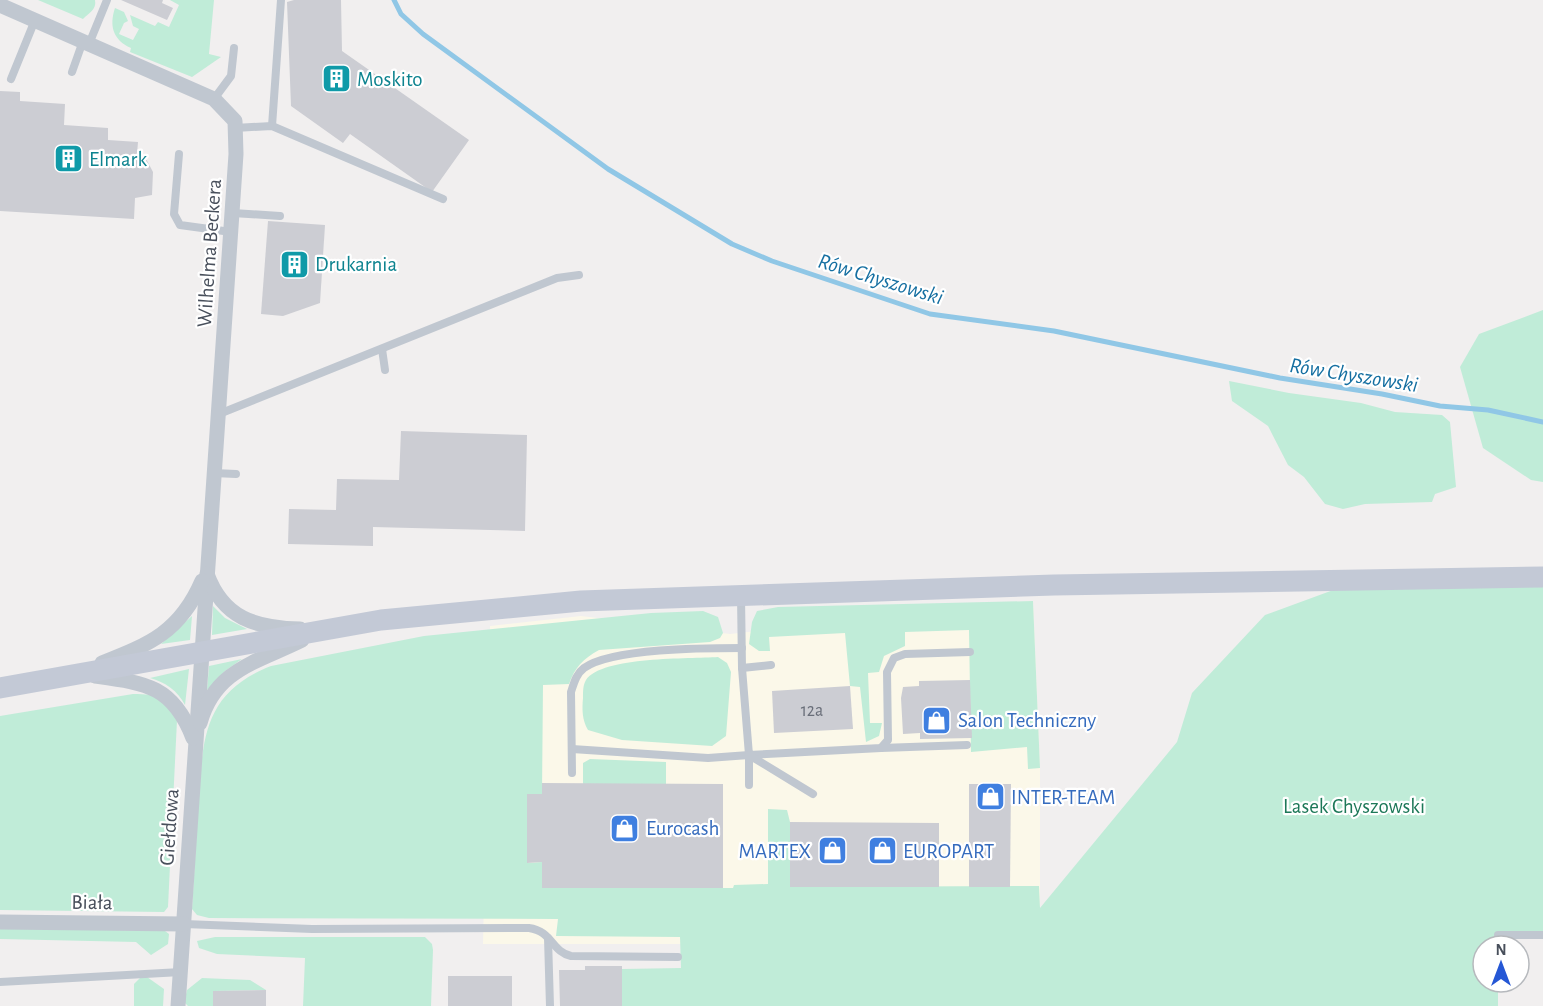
<svg xmlns="http://www.w3.org/2000/svg" width="1543" height="1006" font-family="'Alegreya Sans',sans-serif">
<style>
.commercial{fill:#fbf8e9}
.green{fill:#c0ecd8}
.lines{fill:none;stroke-linecap:round;stroke-linejoin:round}
.stream{stroke:#90c7e6;stroke-width:5}
.building{fill:#cccdd3}
.service{stroke:#c0c7d0;stroke-width:8}
.minor{stroke:#c0c7d0;stroke-width:15}
.secondary{stroke:#c3c9d6;stroke-width:21}
.labels{text-anchor:middle;stroke-width:4.5;stroke-linejoin:round;paint-order:stroke}
.number-label{font-size:18px;fill:#696e79}
.culture-label{font-size:21px;fill:#0d838f;stroke:#fff;text-anchor:start}
.street-label{font-size:21px;fill:#484f5b;stroke:#fff}
.shop-label{font-size:21px;fill:#366cbe;stroke:#fff;text-anchor:start}
.park-label{font-size:21px;fill:#1d7858;stroke:#fff}
.water-label{font-size:22px;font-style:italic;fill:#156fa1;stroke:#fff}
</style>
<rect width="100%" height="100%" fill="#f1efef"/>
<!-- commercial -->
<path class="commercial" d="M1033 601 1040 768V909L711 944H483L490 626 581 616 730 634Z"/>
<!-- green -->
<g class="green">
<path d="M38 0H95C97 9 89 13 83 19Z"/>
<path d="M170 0H214L209 54 221 57 192 77 130 52 131 48C113 40 109 26 115 8L124 12 128 21 124 23 119 34 133 40 139 29 133 26 130 15 155 26 158 22 169 27 179 5Z"/>
<path d="M1543 310V482L1531 480 1483 448 1460 367 1479 334Z"/>
<path d="M1229 381 1289 393 1361 403 1395 412 1442 415 1450 422 1456 487 1435 494 1432 502 1365 504 1343 509 1325 504 1304 477 1288 465 1268 426 1232 401Z"/>
<path d="M1543 586V935H1498V946H1483V982H1498V1006H622V969L681 968 680 937 556 936 558 919 209 918 197 915 192 909C194 876 196 842 198 809 203 743 200 694 271 666L424 636 651 613 703 611 718 617 723 633 720 638 710 642 599 650C583 659 575 667 569 684L543 685 542 794H528V863L542 862V887L723 888H733L734 885 768 884V809L787 810 790 822V887L1039 886 1040 908 1177 742 1192 693 1265 615 1336 589Z"/>
<path d="M1033 601 1040 768 1028 769 1027 747 971 752 969 630 905 632V646L884 656 879 672 868 673 870 723H882L879 736 866 742 860 687 850 686 845 633 769 637 770 651H759L749 644 752 622 757 611 778 607Z"/>
<path d="M213 606 225 618 247 629 212 635Z"/>
<path d="M192 616 190 640 161 644Z"/>
<path d="M718 657 727 663 731 672 726 736 712 746 622 740 588 730C582 720 582 709 583 698 583 691 583 685 586 680 602 656 690 659 718 657Z"/>
<path d="M242 659 225 671 207 690 209 666Z"/>
<path d="M189 669 185 705C178 691 165 682 150 678Z"/>
<path d="M133 694C159 694 163 697 177 720L168 907 164 912 0 910V716Z"/>
<path d="M590 759 666 762V784H583V763Z"/>
<path d="M0 928 165 931 169 934 168 944 151 955 136 942 0 939Z"/>
<path d="M215 937H425L432 944 433 950 431 1006H303L305 958 217 954 199 948 197 941Z"/>
<path d="M147 977 164 989 163 1006H134V984L140 978Z"/>
<path d="M202 978 250 980 266 990 214 991 213 1006H188L184 1002 187 990Z"/>
</g>
<g class="lines">
<!-- stream -->
<path class="stream" d="M394 0 401 14 423 34 608 169 732 244 772 261 930 314 1054 331 1280 378 1382 394 1440 406 1488 410 1543 422"/>
</g>
<!-- building -->
<g class="building">
<path d="M121 0H163L162 3 173 8 167 20Z"/>
<path d="M294 0H341L342 51 469 140 432 192 350 134 343 143 291 106 287 2Z"/>
<path d="M0 91 20 92V101L65 104 64 125 108 128V140L138 142 137 154 144 155 153 172 152 195 135 198 134 219 0 211Z"/>
<path d="M268 221 325 225 320 303 283 316 261 314Z"/>
<path d="M401 431 527 435 525 531 373 527V546L288 544 289 509 336 510 337 479 399 480Z"/>
<path d="M970 680 972 738 920 739V733L903 734 901 698 903 687 919 686V681Z"/>
<path d="M850 686 853 729 774 733 772 691Z"/>
<path d="M542 783 723 784V888H542V862L527 863V794H542Z"/>
<path d="M969 784H1011L1010 887H969Z"/>
<path d="M790 822 939 823V887H790Z"/>
<path d="M585 966H622V1006H560L559 970H585Z"/>
<rect x="448" y="976" width="64" height="30"/>
<path d="M266 990V1006H213V991Z"/>
</g>
<g class="lines">
<!-- service -->
<g class="service">
<path d="M89 44 107 0"/>
<path d="M72 72 83 41"/>
<path d="M11 79 35 20"/>
<path d="M214 99 231 76 234 48"/>
<path d="M272 126 281 0"/>
<path d="M235 128 272 126 443 199"/>
<path d="M179 154 174 214 180 225 231 232"/>
<path d="M233 213 280 216"/>
<path d="M382 349 385 370"/>
<path d="M219 414 557 278 579 275"/>
<path d="M214 473 236 474"/>
<path d="M741 596 742 668 749 755 881 748 888 740 887 672 894 658 905 654 970 652"/>
<path d="M742 668 771 665"/>
<path d="M881 748 967 745"/>
<path d="M572 749 708 758 749 755"/>
<path d="M572 773 571 692C574 683 576 674 584 668 612 648 705 648 742 648"/>
<path d="M749 785V755L813 794"/>
<path d="M184 924 312 929 529 928C552 931 552 952 571 956L678 957"/>
<path d="M1498 935H1543"/>
<path d="M548 938 550 1006"/>
<path d="M0 982 181 972"/>
</g>
<!-- minor -->
<g class="minor">
<path d="M0 5 214 99 235 121 236 154 178 1006"/>
<path d="M207 574C223 618 255 628 300 629"/>
<path d="M102 663C150 644 180 632 202 581"/>
<path d="M95 676C146 683 173 686 193 738"/>
<path d="M200 723C215 669 258 662 302 640"/>
<path d="M0 922 184 924"/>
</g>
<!-- secondary -->
<path class="secondary" d="M0 688 381 620 581 601 1054 585 1543 577"/>
</g>
<!-- icons -->
<defs>
<symbol id="building-square" viewBox="-11 -11 22 22"><rect x="-9" y="-9" width="18" height="18" rx="4" fill="#0f9aa8" stroke="#fff"/><path d="M-4-6H4V6H1V3H-1V6H-4ZM-2.5-4.3h1.7v1.8h-1.7ZM.8-4.3h1.7v1.8H.8ZM-2.5-1h1.7V.8h-1.7ZM.8-1h1.7V.8H.8Z" fill="#fff"/></symbol>
<symbol id="shop-square" viewBox="-11 -11 22 22"><rect x="-9" y="-9" width="18" height="18" rx="4" fill="#3f7fe0" stroke="#fff"/><path d="M-5-2.5h2.3a2.7 3.5 0 0 1 5.4 0H5L5.5 6h-11ZM-1.5-2.5h3a1.5 2.3 0 0 0-3 0Z" fill="#fff"/></symbol>
</defs>
<g fill-rule="evenodd">
<use href="#building-square" x="320" y="62" width="33" height="33"/>
<use href="#building-square" x="52" y="142" width="33" height="33"/>
<use href="#building-square" x="278" y="248" width="33" height="33"/>
<use href="#shop-square" x="920" y="704" width="33" height="33"/>
<use href="#shop-square" x="974" y="780" width="33" height="33"/>
<use href="#shop-square" x="608" y="812" width="33" height="33"/>
<use href="#shop-square" x="816" y="834" width="33" height="33"/>
<use href="#shop-square" x="866" y="834" width="33" height="33"/>
</g>
<g class="labels">
<!-- number labels -->
<g class="number-label">
<text x="812" y="716">12a</text>
</g>
<!-- culture labels -->
<g class="culture-label">
<text x="357" y="86">Moskito</text>
<text x="89" y="166">Elmark</text>
<text x="315" y="271">Drukarnia</text>
</g>
<!-- street labels -->
<g class="street-label">
<text transform="translate(209 253) rotate(-86)" y="7">Wilhelma Beckera</text>
<text transform="translate(169 827) rotate(-86)" y="7">Giełdowa</text>
<text transform="translate(92 902) rotate(1)" y="7">Biała</text>
</g>
<!-- shop labels -->
<g class="shop-label">
<text x="958" y="727">Salon Techniczny</text>
<text x="1011" y="804">INTER-TEAM</text>
<text x="646" y="835">Eurocash</text>
<text x="811" y="858" text-anchor="end">MARTEX</text>
<text x="903" y="858">EUROPART</text>
</g>
<!-- park labels -->
<g class="park-label">
<text x="1354" y="813">Lasek Chyszowski</text>
</g>
<!-- water labels -->
<g class="water-label">
<text transform="translate(881 278) rotate(17)" y="8">Rów Chyszowski</text>
<text transform="translate(1354 374) rotate(9)" y="8">Rów Chyszowski</text>
</g>
</g>
<!-- north arrow -->
<g transform="translate(1501 964)"><circle r="28" fill="#ffffff" stroke="#b6b9bd" stroke-width="1.5"/>
<path d="M0-4.5L10 22L0 15L-10 22Z" fill="#2557d5"/>
<text y="-9" font-size="16" font-weight="bold" text-anchor="middle" fill="#484f5b">N</text>
</g>
</svg>
